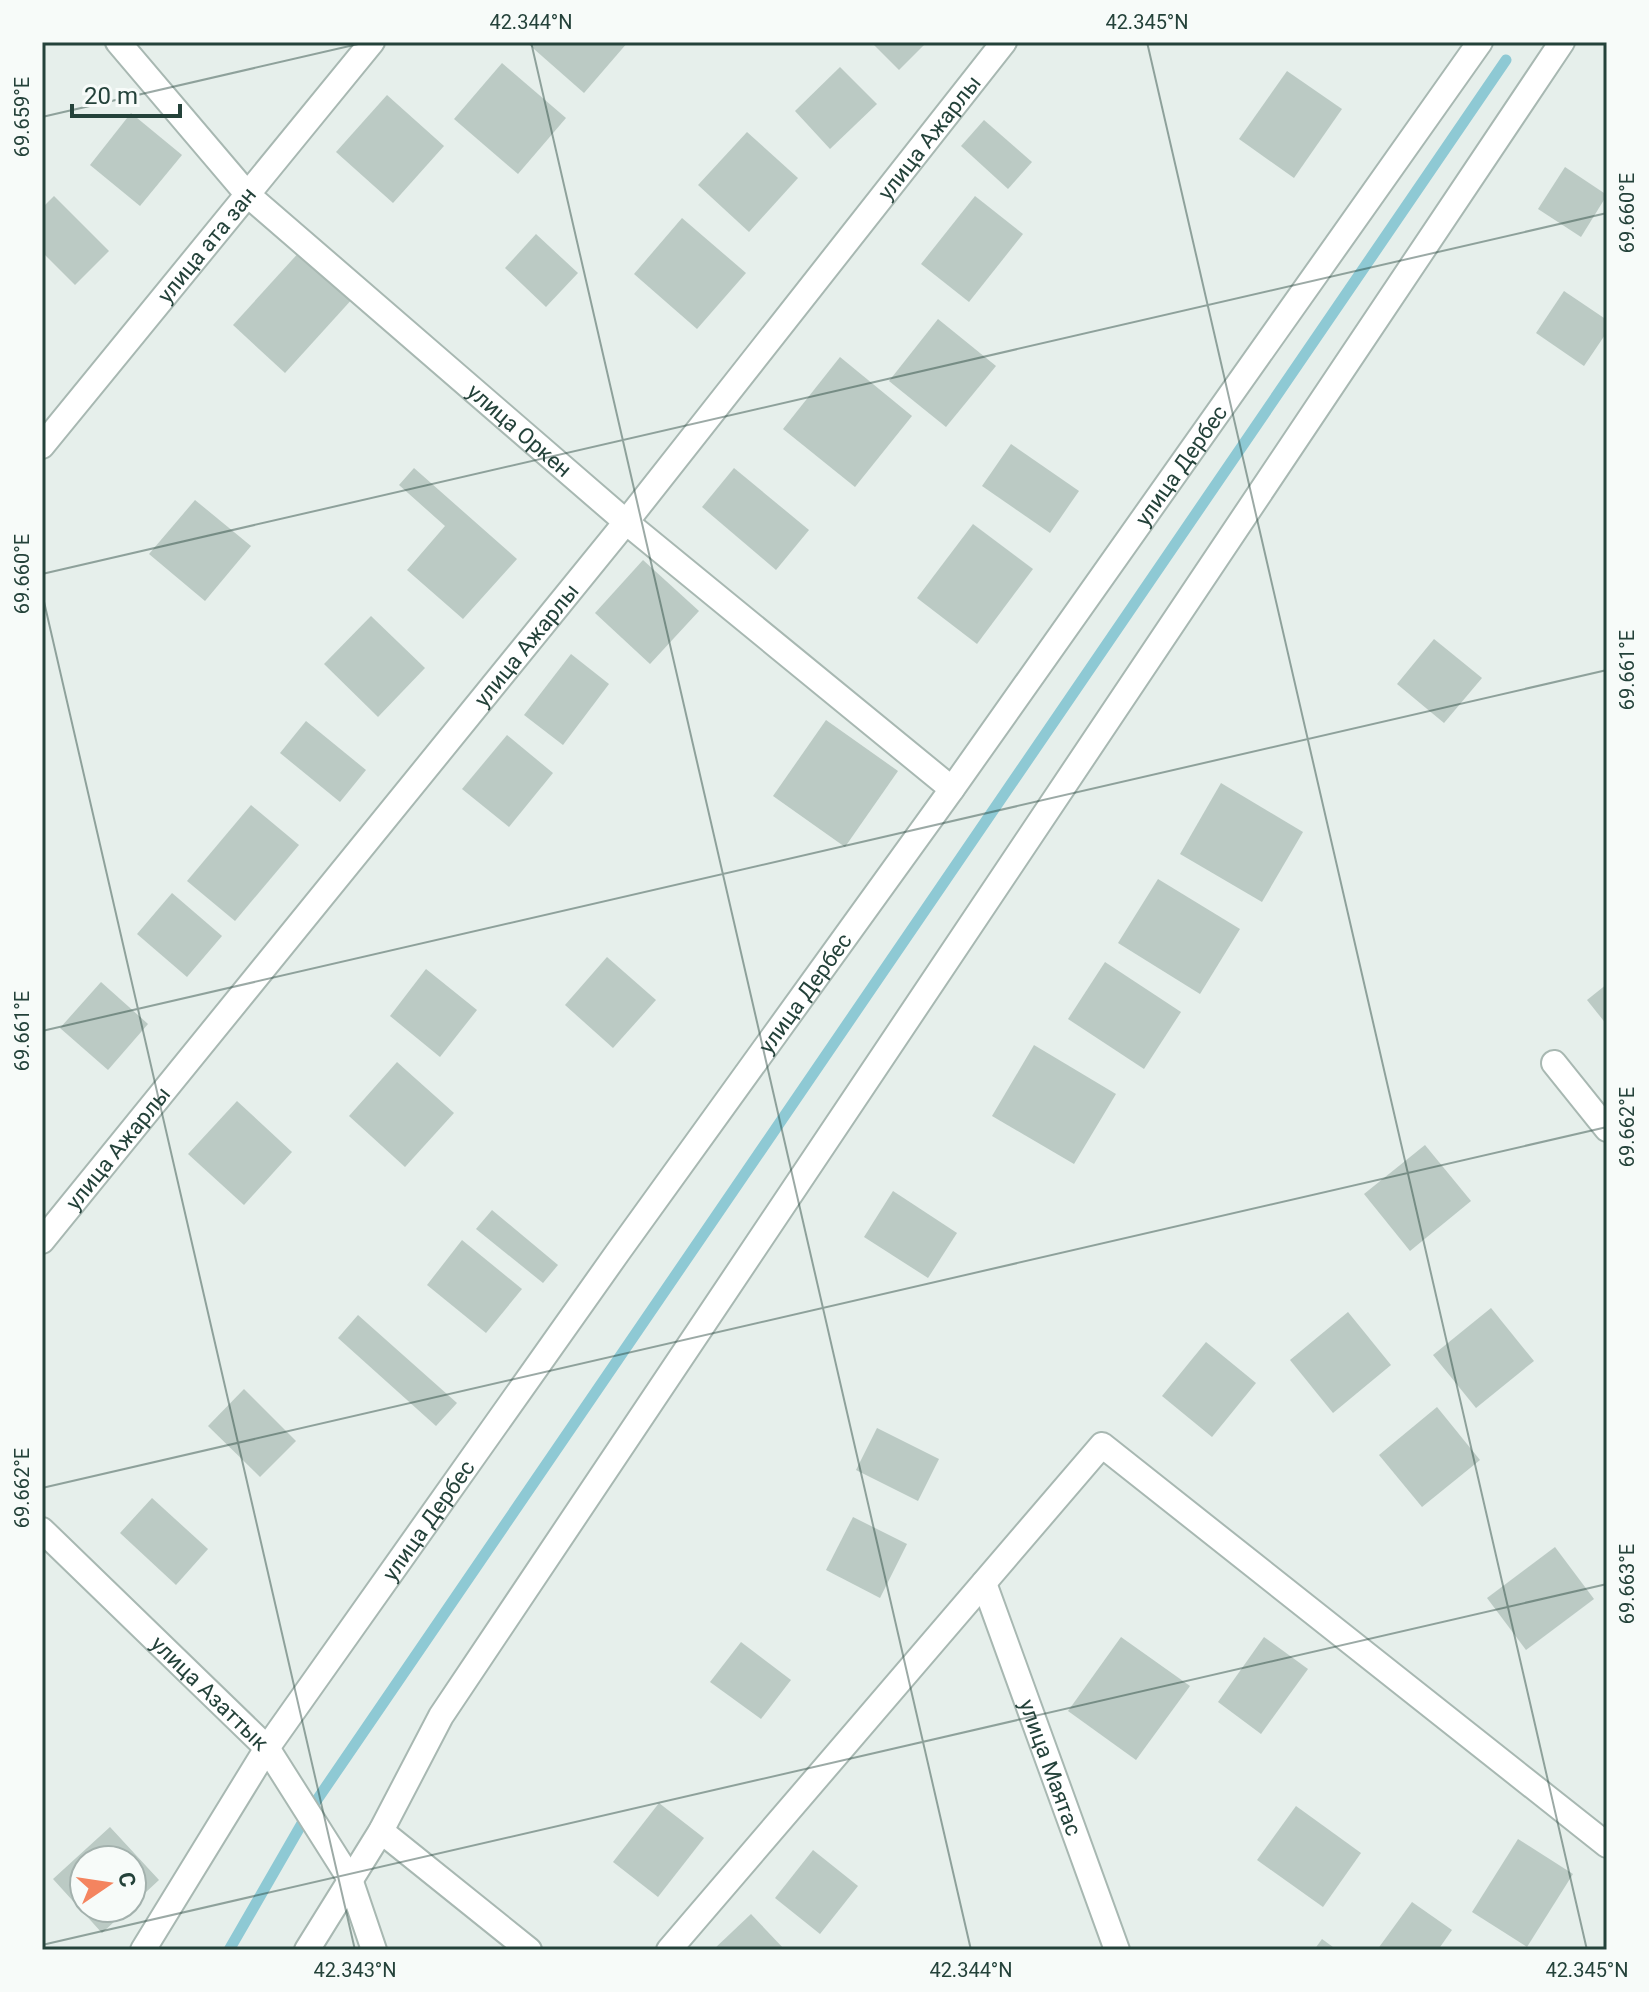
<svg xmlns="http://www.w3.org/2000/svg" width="1649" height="1992" font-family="Roboto,sans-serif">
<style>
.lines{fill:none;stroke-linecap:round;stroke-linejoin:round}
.stream{stroke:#8ec9d4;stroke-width:11}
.building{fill:#bbcac4}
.street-casing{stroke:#a8b8b2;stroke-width:28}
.street{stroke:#fff;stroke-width:24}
.ticks{fill:none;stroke:#24423a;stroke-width:2;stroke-opacity:0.45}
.labels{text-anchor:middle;stroke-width:8;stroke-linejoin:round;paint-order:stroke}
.street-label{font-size:22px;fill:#24423a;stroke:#f7fbf9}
.neatline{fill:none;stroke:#24423a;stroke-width:3}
.ticks-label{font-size:20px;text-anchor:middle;fill:#24423a}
</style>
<rect width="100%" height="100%" fill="#e6efeb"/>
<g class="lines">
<!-- stream -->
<path class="stream" d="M229 1950 308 1813 1506 60"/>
</g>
<!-- building -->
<g class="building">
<path d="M526 42H628L584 93Z"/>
<path d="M871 42H927L899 70Z"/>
<path d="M502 63 566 118 518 174 454 119Z"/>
<path d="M840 67 877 104 830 149 795 111Z"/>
<path d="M1287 71 1342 109 1294 178 1239 139Z"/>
<path d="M387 95 444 146 393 203 336 152Z"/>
<path d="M131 113 182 155 140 206 90 165Z"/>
<path d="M984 120 1032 162 1008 189 961 146Z"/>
<path d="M747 132 798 178 749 232 698 185Z"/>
<path d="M1565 167 1607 195 1581 237 1538 209Z"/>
<path d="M54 196 109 251 75 285 42 252V208Z"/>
<path d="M975 196 1023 234 969 302 921 264Z"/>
<path d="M682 218 746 273 697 329 634 274Z"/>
<path d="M536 234 578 273 546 307 505 268Z"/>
<path d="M302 249 354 297 285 373 233 325Z"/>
<path d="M1564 291 1607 320V332L1584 366 1536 333Z"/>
<path d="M938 319 996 366 946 427 889 381Z"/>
<path d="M840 357 912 416 855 487 783 429Z"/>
<path d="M1011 444 1079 491 1050 533 982 486Z"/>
<path d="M414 468 517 559 463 619 407 570 445 526 399 485Z"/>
<path d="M734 468 809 530 776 570 702 507Z"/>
<path d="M195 500 251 546 205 601 149 554Z"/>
<path d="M973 524 1033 569 977 644 917 598Z"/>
<path d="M643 560 699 611 650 664 595 613Z"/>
<path d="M371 616 425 668 378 717 324 664Z"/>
<path d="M1434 639 1482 678 1444 723 1397 684Z"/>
<path d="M571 654 609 684 563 745 524 715Z"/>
<path d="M826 720 898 771 845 847 773 796Z"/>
<path d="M306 721 366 770 340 802 280 753Z"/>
<path d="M507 735 553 773 509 827 462 789Z"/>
<path d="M1221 783 1303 832 1262 902 1180 854Z"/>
<path d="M251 805 299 845 235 921 187 881Z"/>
<path d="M1158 879 1240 929 1200 994 1118 943Z"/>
<path d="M172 893 222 936 187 977 137 934Z"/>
<path d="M607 957 656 1000 613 1048 565 1005Z"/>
<path d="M1105 962 1181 1012 1144 1069 1068 1019Z"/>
<path d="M426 969 477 1010 440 1057 390 1016Z"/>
<path d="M101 982 148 1024 108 1070 60 1028Z"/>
<path d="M1607 984V1025L1587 1000Z"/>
<path d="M1034 1045 1116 1094 1074 1164 992 1116Z"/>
<path d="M397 1062 454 1113 405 1167 349 1116Z"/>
<path d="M237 1101 292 1152 244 1205 188 1154Z"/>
<path d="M1425 1145 1471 1201 1410 1251 1364 1194Z"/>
<path d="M893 1191 957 1233 928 1278 864 1237Z"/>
<path d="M492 1210 558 1265 543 1283 476 1229Z"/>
<path d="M462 1240 522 1289 486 1333 427 1285Z"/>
<path d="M1491 1308 1534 1361 1476 1408 1433 1355Z"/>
<path d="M1348 1312 1391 1365 1333 1413 1290 1360Z"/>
<path d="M358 1315 457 1403 436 1426 338 1338Z"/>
<path d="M1206 1342 1256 1383 1212 1437 1162 1396Z"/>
<path d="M244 1389 296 1441 260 1477 208 1426Z"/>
<path d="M1437 1407 1480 1460 1422 1507 1379 1455Z"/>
<path d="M877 1428 939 1459 918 1501 856 1470Z"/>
<path d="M152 1498 208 1549 176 1585 120 1533Z"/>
<path d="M853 1517 907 1544 880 1598 826 1570Z"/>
<path d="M1555 1547 1594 1599 1526 1650 1487 1598Z"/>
<path d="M1121 1637 1190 1686 1136 1760 1068 1711Z"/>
<path d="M1264 1637 1308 1669 1261 1734 1218 1702Z"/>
<path d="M741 1642 791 1680 761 1719 710 1682Z"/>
<path d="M659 1803 704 1838 658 1897 613 1862Z"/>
<path d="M1296 1806 1361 1853 1323 1907 1257 1860Z"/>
<path d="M110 1827 159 1880 132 1905V1860H84V1908H129L102 1933 53 1879Z"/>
<path d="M1518 1839 1573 1874 1527 1947 1472 1912Z"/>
<path d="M813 1850 858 1886 820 1934 775 1898Z"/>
<path d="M1412 1902 1452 1930 1438 1950H1377Z"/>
<path d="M751 1914 785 1950H713Z"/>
<path d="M1322 1939 1337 1950H1314Z"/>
</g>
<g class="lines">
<defs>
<g id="street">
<path id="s1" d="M118 42 248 195 626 522 952 789"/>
<path id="s2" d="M42 446 372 42"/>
<path d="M1554 1063 1607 1129"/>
<path id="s3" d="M42 1241 626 522 1004 42"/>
<path id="s4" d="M42 1530 267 1748 350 1879 374 1950"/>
<path id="s5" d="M984 1583 1117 1950"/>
<path d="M381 1831 529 1950"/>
<path id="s6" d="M143 1950 267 1748 618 1252 952 789 1480 42"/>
<path d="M307 1950 381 1831 441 1716 1562 42"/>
<path d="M669 1950 1102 1445 1607 1845"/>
</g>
</defs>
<!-- street casing -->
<use href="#street" class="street-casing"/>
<!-- street -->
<use href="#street" class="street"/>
</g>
<!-- ticks -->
<path class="ticks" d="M531 42 971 1950M1147 42 1587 1950M42 117 367 42M42 574 1607 213M42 593 355 1950M42 1031 1607 670M42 1488 1607 1127M42 1945 1607 1584"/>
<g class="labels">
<!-- street labels -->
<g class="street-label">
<text dy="8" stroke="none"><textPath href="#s3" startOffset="1416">улица Ажарлы</textPath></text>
<text dy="8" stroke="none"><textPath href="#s2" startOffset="260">улица ата зан</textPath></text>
<text dy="8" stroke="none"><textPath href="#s1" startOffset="560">улица Оркен</textPath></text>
<text dy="8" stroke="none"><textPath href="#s6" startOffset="1812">улица Дербес</textPath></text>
<text dy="8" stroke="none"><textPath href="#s3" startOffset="768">улица Ажарлы</textPath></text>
<text dy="8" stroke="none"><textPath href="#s6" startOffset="1164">улица Дербес</textPath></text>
<text dy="8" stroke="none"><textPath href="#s3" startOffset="120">улица Ажарлы</textPath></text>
<text dy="8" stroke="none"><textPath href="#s6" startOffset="516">улица Дербес</textPath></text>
<text dy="8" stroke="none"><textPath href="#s4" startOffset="234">улица Азаттык</textPath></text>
<text dy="8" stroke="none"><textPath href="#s5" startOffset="196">улица Маятас</textPath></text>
</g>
</g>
<!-- border -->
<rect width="1649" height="1992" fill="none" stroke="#f7fbf9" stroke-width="88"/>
<!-- north arrow -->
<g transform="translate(108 1884) rotate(77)"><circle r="38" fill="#f7fbf9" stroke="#a3b1ad" stroke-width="2"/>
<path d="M0-6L14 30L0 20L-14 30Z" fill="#f4845f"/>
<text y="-12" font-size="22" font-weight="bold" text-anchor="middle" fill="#24423a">С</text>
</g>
<!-- scale -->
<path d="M72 104v12h108v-12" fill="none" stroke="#24423a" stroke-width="4"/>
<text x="84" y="104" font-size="24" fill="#24423a" stroke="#f7fbf9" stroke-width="6" paint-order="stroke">20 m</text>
<rect x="44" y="44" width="1561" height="1904" class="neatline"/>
<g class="ticks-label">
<text x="531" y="29">42.344°N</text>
<text x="1147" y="29">42.345°N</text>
<text transform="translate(22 117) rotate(-90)" y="7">69.659°E</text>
<text transform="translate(1627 213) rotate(-90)" y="7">69.660°E</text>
<text transform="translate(22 574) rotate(-90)" y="7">69.660°E</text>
<text transform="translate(1627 670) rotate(-90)" y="7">69.661°E</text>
<text transform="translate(22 1031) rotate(-90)" y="7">69.661°E</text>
<text transform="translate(1627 1127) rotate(-90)" y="7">69.662°E</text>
<text transform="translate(22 1488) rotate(-90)" y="7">69.662°E</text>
<text transform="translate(1627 1584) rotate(-90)" y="7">69.663°E</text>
<text x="355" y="1977">42.343°N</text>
<text x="971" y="1977">42.344°N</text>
<text x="1587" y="1977">42.345°N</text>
</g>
</svg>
